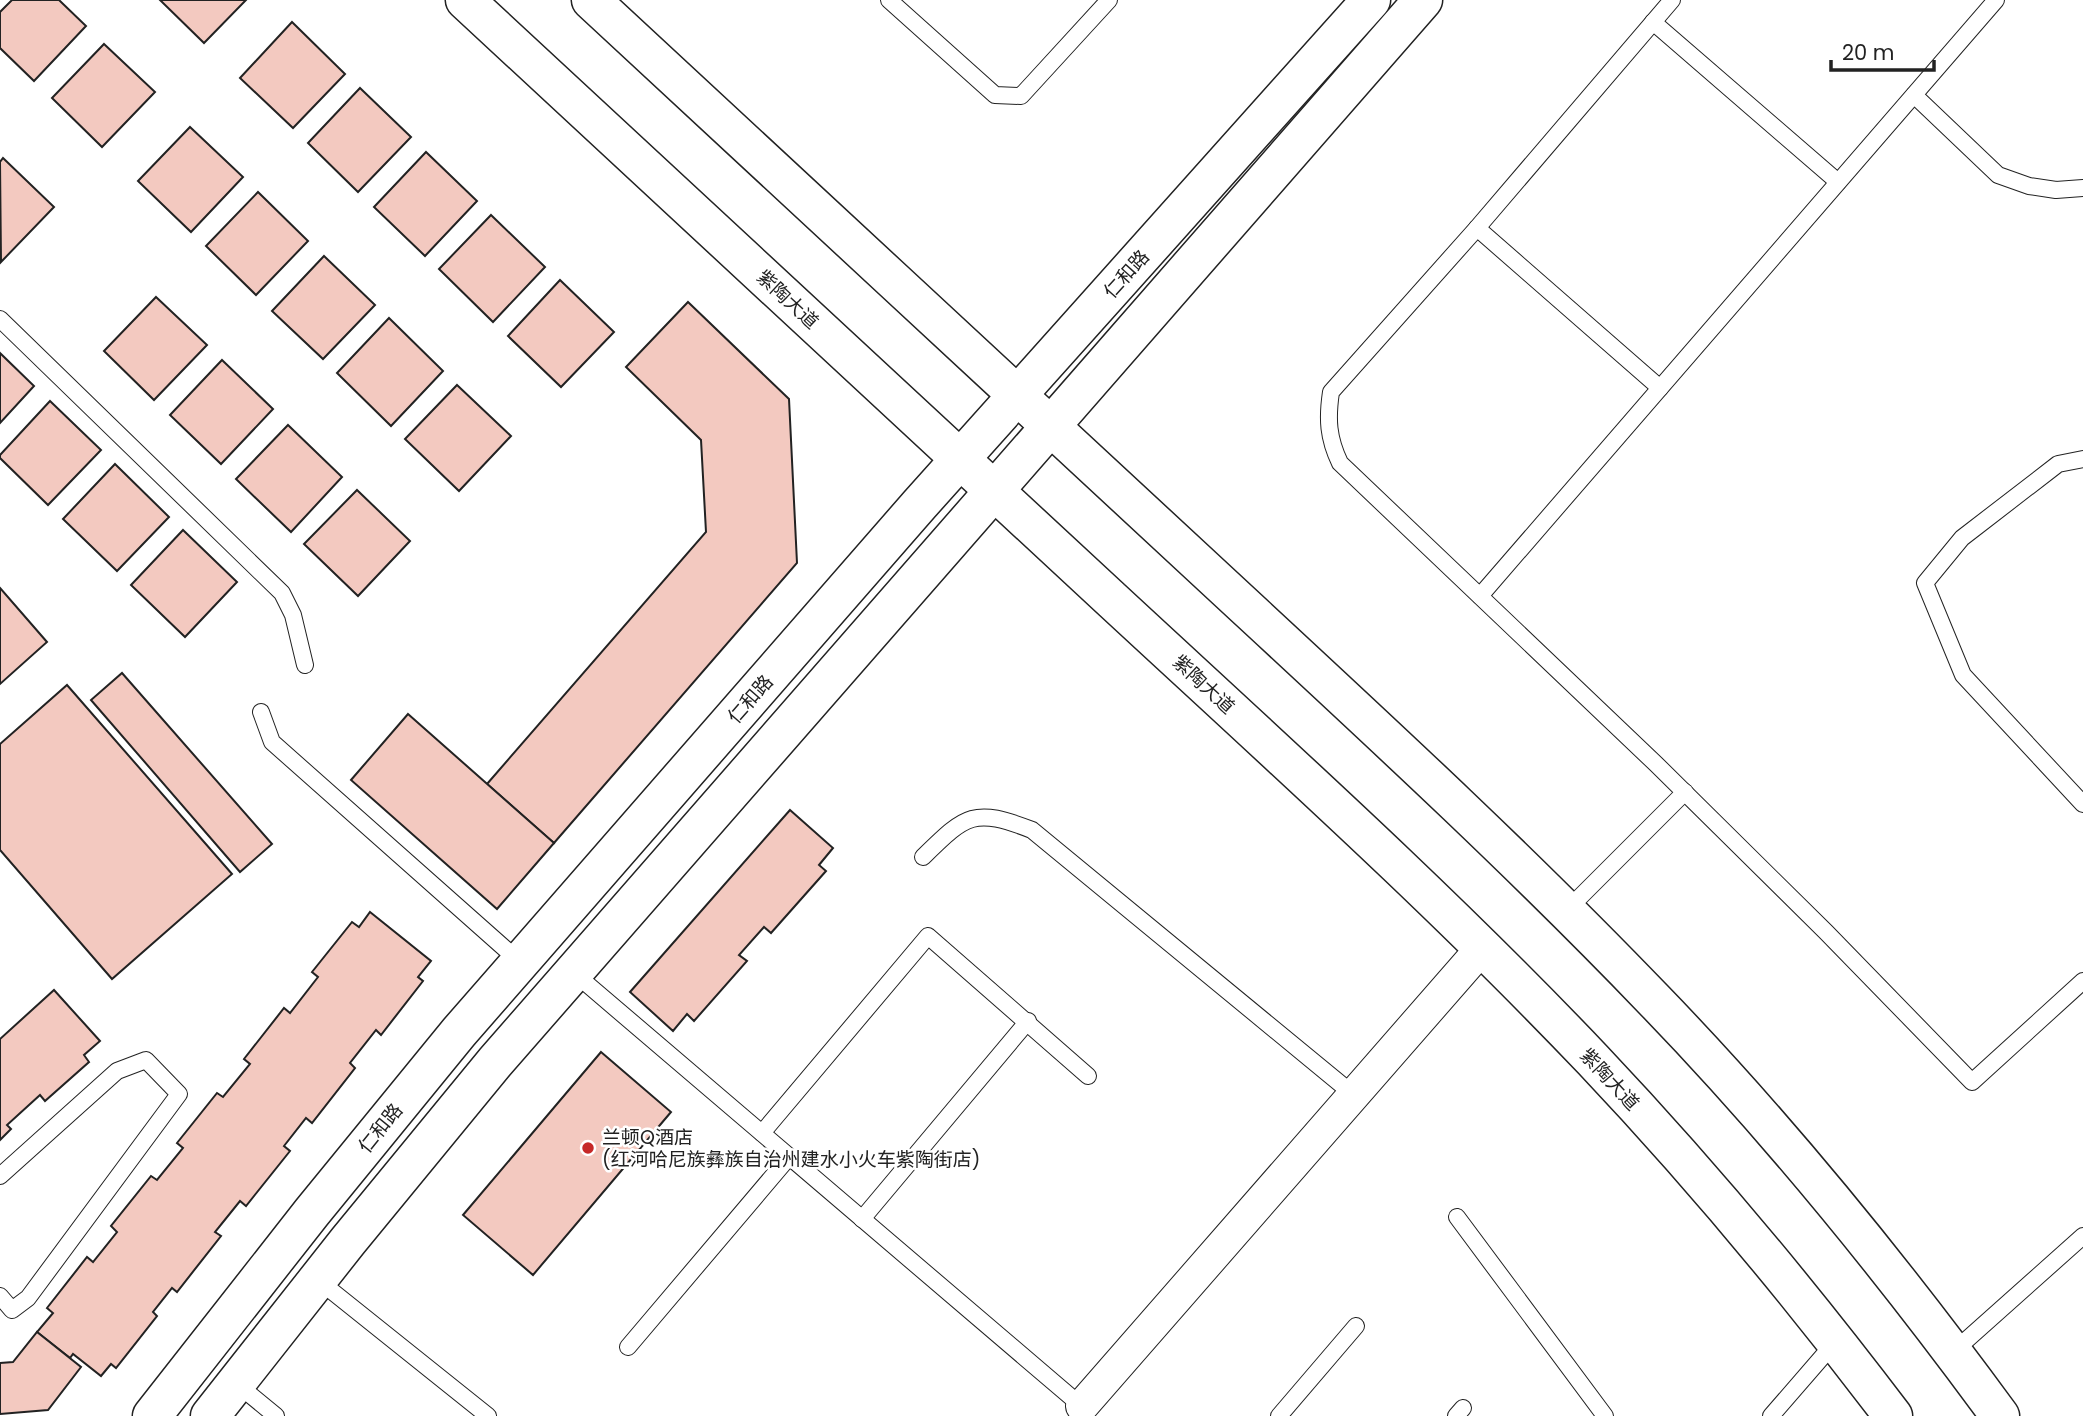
<svg xmlns="http://www.w3.org/2000/svg" width="2083" height="1416" font-family="Poppins,'Noto Sans SC',sans-serif">
<style>
.building{fill:#f3c9c0;stroke:#222;stroke-width:2}
.lines{fill:none;stroke-linecap:round;stroke-linejoin:round}
.lane-casing{stroke:#222;stroke-width:18}
.street-casing{stroke:#222;stroke-width:34}
.secondary-casing{stroke:#222;stroke-width:41}
.lane{stroke:#fff;stroke-width:16}
.street{stroke:#fff;stroke-width:32}
.secondary{stroke:#fff;stroke-width:38}
.poi-dot{fill:#c62828;stroke:#fff;stroke-width:2.5}
.labels{text-anchor:middle;stroke-width:5;stroke-linejoin:round;paint-order:stroke}
.street-label{font-size:19px;fill:#222;stroke:#fff}
.poi-label{font-size:19px;fill:#222;stroke:#fff;text-anchor:start}
</style>
<rect width="100%" height="100%" fill="#fff"/>
<!-- building -->
<g class="building">
<path d="M12 0H59L86 26 34 81 0 48V12Z"/>
<path d="M160 0H246L204 43Z"/>
<path d="M292 22 345 74 293 128 240 78Z"/>
<path d="M104 44 155 92 102 147 52 98Z"/>
<path d="M360 88 411 137 358 192 308 143Z"/>
<path d="M190 127 243 177 191 232 138 181Z"/>
<path d="M426 152 477 201 425 256 374 207Z"/>
<path d="M3 158 54 207 1 262 0 162Z"/>
<path d="M258 192 308 241 256 295 206 246Z"/>
<path d="M491 215 545 267 493 322 439 269Z"/>
<path d="M324 256 375 305 323 359 272 311Z"/>
<path d="M560 280 614 332 561 387 508 336Z"/>
<path d="M156 297 207 345 154 400 104 351Z"/>
<path d="M688 302 789 399 797 563 554 843 487 784 706 532 701 440 626 367Z"/>
<path d="M389 318 443 371 391 426 337 373Z"/>
<path d="M0 353 34 386 0 423Z"/>
<path d="M222 360 273 409 221 464 170 415Z"/>
<path d="M457 385 511 436 459 491 405 439Z"/>
<path d="M50 401 101 450 48 505 0 458V455Z"/>
<path d="M288 425 342 477 291 532 236 479Z"/>
<path d="M115 464 169 517 117 571 63 519Z"/>
<path d="M357 490 410 541 358 596 304 544Z"/>
<path d="M183 530 237 582 185 637 131 585Z"/>
<path d="M0 588 47 642 0 684Z"/>
<path d="M122 673 272 844 240 872 91 700Z"/>
<path d="M67 685 232 874 112 979 0 850V744Z"/>
<path d="M408 714 554 843 497 909 351 780Z"/>
<path d="M790 810 833 848 819 865 826 871 771 933 764 927 739 955 747 961 694 1021 687 1014 673 1031 630 992Z"/>
<path d="M370 912 431 961 418 977 423 981 381 1035 376 1030 350 1063 355 1068 312 1123 306 1118 284 1146 290 1151 246 1206 240 1201 215 1232 221 1236 177 1292 172 1288 153 1312 157 1316 116 1368 111 1364 101 1376 73 1354 70 1358 37 1332 53 1313 47 1308 87 1257 93 1262 117 1232 111 1226 151 1176 157 1180 183 1148 177 1143 217 1093 223 1097 250 1064 244 1059 284 1008 290 1013 318 977 312 972 352 922 359 927Z"/>
<path d="M54 990 100 1041 84 1055 89 1062 45 1101 40 1095 7 1125 11 1129 0 1140V1039Z"/>
<path d="M601 1052 671 1112 533 1275 463 1215Z"/>
<path d="M37 1332 81 1367 48 1410 0 1414V1363L13 1362Z"/>
</g>
<g class="lines">
<defs>
<g id="lane">
<path d="M889 0 995 95 1021 96 1109 0"/>
<path d="M1672 0 1477 228 1331 392C1327 419 1328 438 1340 463L1656 764 1826 932 1972 1082 2083 981"/>
<path d="M1653 22 1838 182"/>
<path d="M1914 95 1998 175 2029 186 2056 190 2083 188"/>
<path d="M1477 228 1660 388"/>
<path d="M0 319 282 593 293 615 305 665"/>
<path d="M2083 459 2058 464 1962 538 1925 583 1963 675 2083 804"/>
<path d="M1480 596 1996 0"/>
<path d="M261 712 272 742 520 962"/>
<path d="M923 857C966 815 973 807 1032 830L1354 1095"/>
<path d="M1566 911 1685 792"/>
<path d="M573 972 1085 1409"/>
<path d="M762 1133 928 936 1088 1076"/>
<path d="M0 1176 117 1071 146 1060 179 1094 28 1298 12 1310 0 1296"/>
<path d="M1457 1217 1605 1416"/>
<path d="M862 1219 1028 1021"/>
<path d="M318 1280 488 1416"/>
<path d="M628 1347 789 1157"/>
<path d="M1953 1352 2083 1236"/>
<path d="M236 1383 276 1416"/>
<path d="M1279 1416 1356 1326"/>
<path d="M1456 1416 1463 1408"/>
<path d="M1771 1416 1836 1341"/>
</g>
<path id="street" d="M1082 1406 1482 948"/>
<g id="secondary">
<path d="M465 0C681 199 896 399 1111 599 1274 750 1440 899 1593 1060 1700 1173 1799 1292 1893 1416"/>
<path d="M591 0C793 187 994 374 1196 561 1350 704 1507 847 1653 999 1779 1129 1893 1270 2000 1416"/>
<path d="M152 1416 312 1212 459 1032 919 505 1371 0"/>
<path d="M210 1416 348 1241 495 1062 1423 0"/>
</g>
</defs>
<!-- lane casing -->
<use href="#lane" class="lane-casing"/>
<!-- street casing -->
<use href="#street" class="street-casing"/>
<!-- secondary casing -->
<use href="#secondary" class="secondary-casing"/>
<!-- lane -->
<use href="#lane" class="lane"/>
<!-- street -->
<use href="#street" class="street"/>
<!-- secondary -->
<use href="#secondary" class="secondary"/>
</g>
<!-- markers -->
<circle class="poi-dot" cx="588" cy="1148" r="7"/>
<g class="labels">
<!-- street labels -->
<g class="street-label">
<text transform="translate(1126 274) rotate(-48)" y="7">仁和路</text>
<text transform="translate(788 299) rotate(43)" y="7">紫陶大道</text>
<text transform="translate(1204 684) rotate(43)" y="7">紫陶大道</text>
<text transform="translate(750 699) rotate(-49)" y="7">仁和路</text>
<text transform="translate(1610 1079) rotate(47)" y="7">紫陶大道</text>
<text transform="translate(380 1128) rotate(-51)" y="7">仁和路</text>
</g>
<!-- poi labels -->
<g class="poi-label">
<text x="602" y="1144">兰顿Q酒店<tspan x="602" dy="22">(红河哈尼族彝族自治州建水小火车紫陶街店)</tspan></text>
</g>
</g>
<!-- scale -->
<path d="M1831 60v10h103v-10" fill="none" stroke="#222222" stroke-width="3.5"/>
<text x="1842" y="60" font-size="21" fill="#222222" stroke="#ffffff" stroke-width="5" paint-order="stroke">20 m</text>
</svg>
